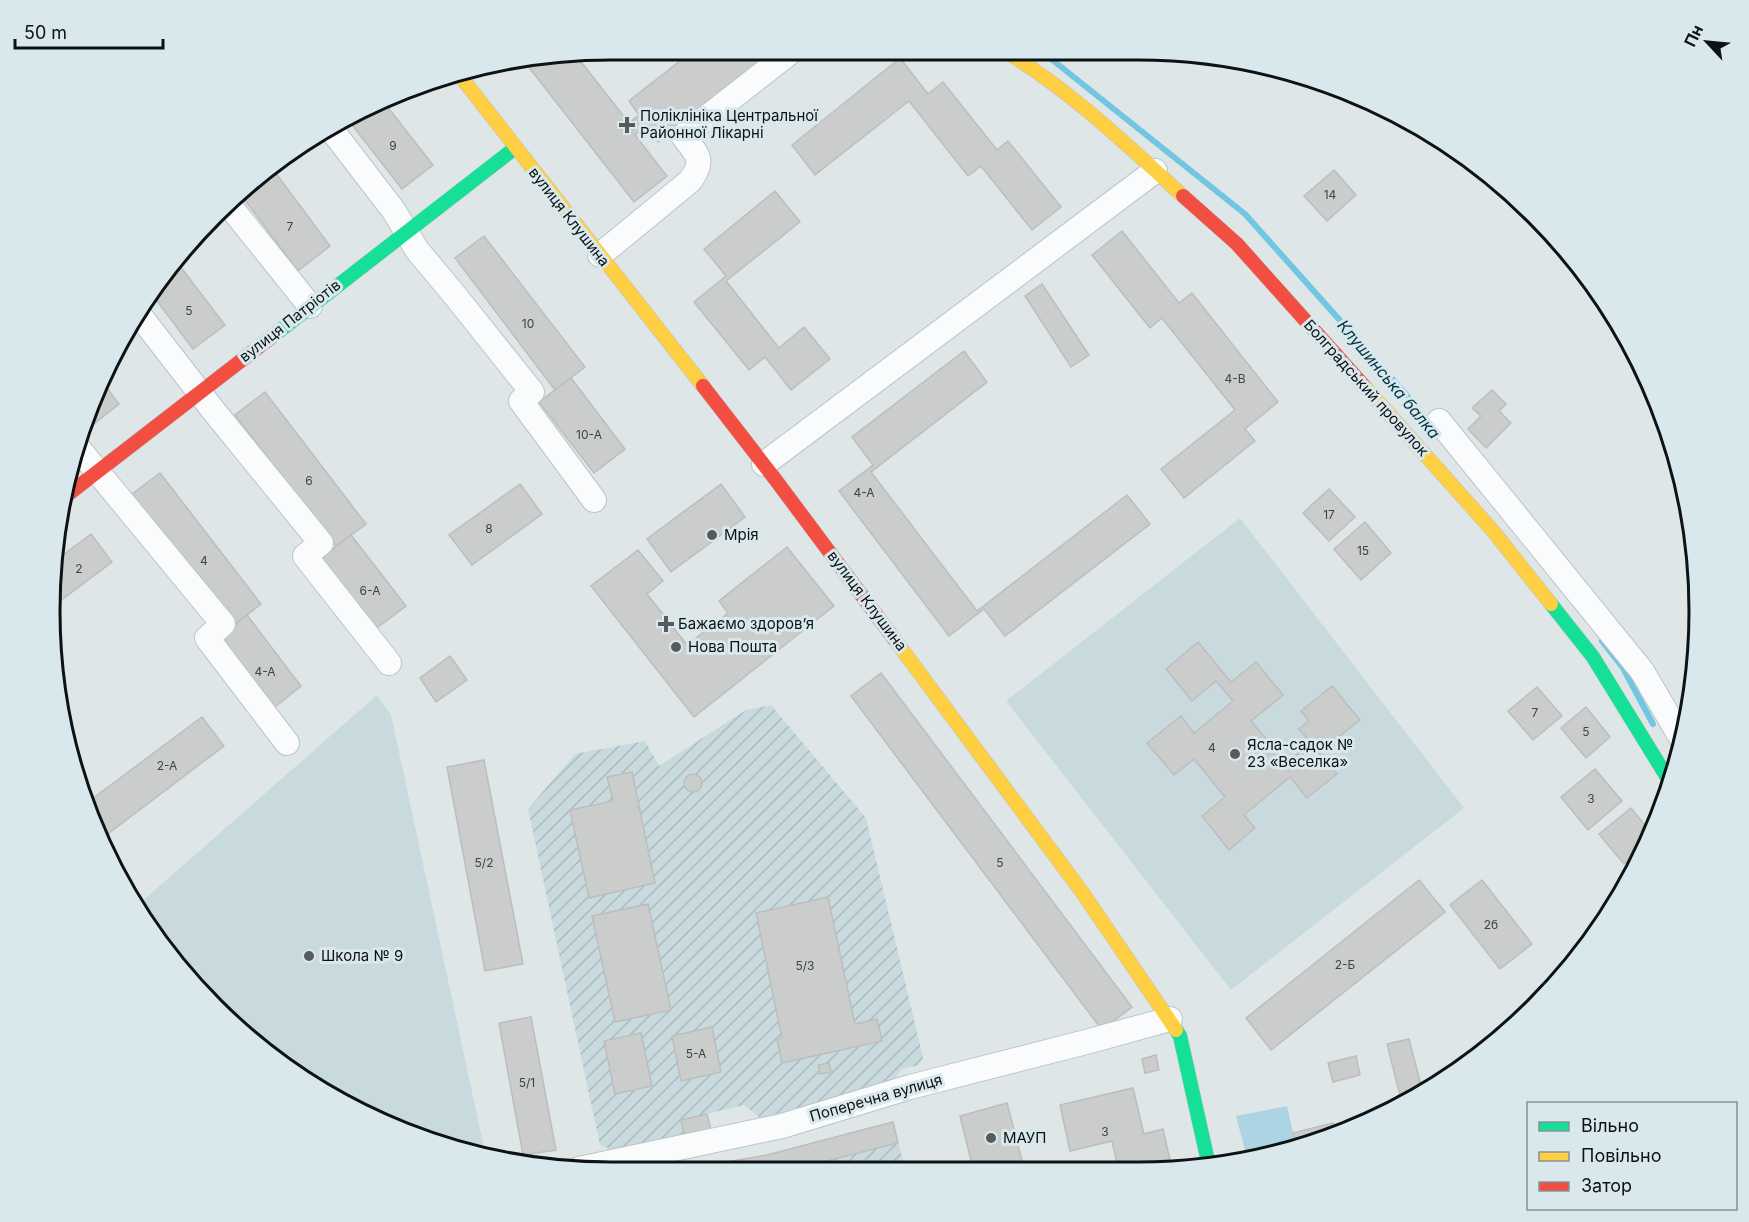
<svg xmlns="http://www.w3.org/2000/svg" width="1749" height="1222" font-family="Inter,sans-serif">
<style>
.built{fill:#c9dadf}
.industrial{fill:url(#industrial-furrows)}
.park{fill:#acd4e2}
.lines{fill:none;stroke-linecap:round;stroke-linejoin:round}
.stream{stroke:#72c6e1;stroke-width:6}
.building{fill:#cbcdcc;stroke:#bcbebd;stroke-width:1.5}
.street-casing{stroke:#bec4c6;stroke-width:26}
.fast-casing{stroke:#bec4c6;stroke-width:15}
.slow-casing{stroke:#bec4c6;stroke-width:15}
.jam-casing{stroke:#bec4c6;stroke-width:15}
.street{stroke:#fafbfc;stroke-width:24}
.fast{stroke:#16e098;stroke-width:14}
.slow{stroke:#ffcf43;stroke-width:14}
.jam{stroke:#f24e42;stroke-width:14}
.poi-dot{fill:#565c5e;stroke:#d9e8ed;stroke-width:2}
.labels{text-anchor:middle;stroke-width:6;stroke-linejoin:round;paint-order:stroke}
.number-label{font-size:12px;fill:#3e4243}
.poi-label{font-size:15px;fill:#0d1214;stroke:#d9e8ed;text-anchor:start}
.street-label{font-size:15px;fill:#0d1214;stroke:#d9e8ed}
.water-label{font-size:16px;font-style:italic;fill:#003443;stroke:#d9e8ed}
.rim{fill:none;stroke:#0d1214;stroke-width:3}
</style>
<defs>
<pattern id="industrial-furrows" width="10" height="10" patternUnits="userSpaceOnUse" patternTransform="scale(1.5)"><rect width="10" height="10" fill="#c9dadf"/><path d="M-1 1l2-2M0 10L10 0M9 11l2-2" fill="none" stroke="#abbabe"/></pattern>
</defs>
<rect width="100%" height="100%" fill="#dee6e8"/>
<!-- built -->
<g class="built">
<path d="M1240 518 1464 808 1231 990 1006 701Z"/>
<path d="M377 695 391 715 486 1157 396 1130 299 1078 214 1008 139 904Z"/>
</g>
<!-- industrial -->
<g class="industrial">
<path d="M771 705 866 818 923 1057 919 1065 901 1069 892 1085 760 1118 744 1105 707 1114 711 1130 617 1152 600 1145 528 809 575 754 645 741 659 766 746 710Z"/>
<path d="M893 1122 904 1164H907L909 1172H668L767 1155Z"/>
</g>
<!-- park -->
<path class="park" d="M1287 1106 1296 1145 1248 1161 1236 1116Z"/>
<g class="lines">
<!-- stream -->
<g class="stream">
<path d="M1040 50 1245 214 1404 392 1431 426"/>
<path d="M1602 641 1623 668 1653 724"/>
</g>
</g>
<!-- building -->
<g class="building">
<path d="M694 50H775L658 142 646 126 635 135 667 176 634 202 524 61 575 54 629 123 639 115 629 101Z"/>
<path d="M900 58 928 94 943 82 997 150 1008 141 1061 207 1032 230 981 166 968 176 909 101 815 175 792 145Z"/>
<path d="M386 105 433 165 402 189 349 121Z"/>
<path d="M272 168 330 246 298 271 241 195Z"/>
<path d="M1334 170 1356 195 1327 221 1304 196Z"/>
<path d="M775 191 800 222 726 281 779 348 804 327 830 359 791 390 765 357 749 370 694 302 726 276 704 249Z"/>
<path d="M1122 231 1179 303 1192 293 1278 402 1245 429 1255 441 1184 498 1161 469 1235 410 1162 318 1150 328 1092 255Z"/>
<path d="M484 236 585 367 555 390 455 258Z"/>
<path d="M176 261 225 325 193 349 154 297Z"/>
<path d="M1042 284 1089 355 1071 367 1025 296Z"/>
<path d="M964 351 987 382 871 472 977 611 1127 495 1150 524 1005 636 984 609 949 636 839 491 873 465 852 437Z"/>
<path d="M571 378 625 449 594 473 539 402Z"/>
<path d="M102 381 119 404 90 427 85 422 92 396Z"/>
<path d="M1492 390 1506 404 1499 411 1511 423 1486 448 1468 429 1481 416 1472 408Z"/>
<path d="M265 392 366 524 336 546 235 415Z"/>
<path d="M160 473 261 604 232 627 131 495Z"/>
<path d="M520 484 542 514 472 565 449 535Z"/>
<path d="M721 484 745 517 671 572 647 539Z"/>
<path d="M1329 489 1355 517 1329 541 1303 513Z"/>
<path d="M1365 522 1391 553 1361 580 1334 549Z"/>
<path d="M91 534 112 562 56 604 55 561Z"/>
<path d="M351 535 406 606 374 630 320 559Z"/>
<path d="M787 547 834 606 694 717 591 586 638 550 663 581 647 594 687 645 728 613 719 601Z"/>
<path d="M247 615 301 686 270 711 215 640Z"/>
<path d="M1198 642 1231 682 1256 662 1283 695 1251 721 1286 763 1311 743 1299 729 1309 721 1301 711 1332 686 1360 720 1319 753 1337 774 1307 798 1290 777 1244 815 1255 828 1229 850 1202 816 1225 797 1194 759 1174 775 1147 743 1181 716 1194 733 1233 701 1216 681 1192 701 1166 669Z"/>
<path d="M450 656 467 680 436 702 420 678Z"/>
<path d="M881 673 1132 1007 1102 1030 851 696Z"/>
<path d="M1537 687 1562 716 1533 740 1508 711Z"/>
<path d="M1586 707 1610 737 1586 758 1561 728Z"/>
<path d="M202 717 224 746 101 839 88 802Z"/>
<path d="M484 760 523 964 485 971 447 767Z"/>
<path d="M1595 769 1622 801 1588 830 1561 797Z"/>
<path d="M632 772 655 883 589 898 570 810 613 801 607 777Z"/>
<circle cx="693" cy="783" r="9"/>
<path d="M1631 808 1652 834 1646 846 1624 864 1599 834Z"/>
<path d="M1419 880 1445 912 1271 1050 1246 1018Z"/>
<path d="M1482 880 1532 944 1500 969 1450 905Z"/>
<path d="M828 897 855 1024 877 1019 882 1041 782 1063 777 1039 782 1038 756 913Z"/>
<path d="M648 904 671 1010 615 1022 592 916Z"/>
<path d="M531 1017 556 1150 523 1155 499 1023Z"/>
<path d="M244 1021 247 1035 232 1023Z"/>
<path d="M712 1027 721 1072 681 1081 672 1036Z"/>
<path d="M641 1033 652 1086 615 1094 604 1041Z"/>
<path d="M1409 1039 1422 1089 1402 1103 1387 1044Z"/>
<path d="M1156 1055 1159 1070 1145 1073 1142 1059Z"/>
<path d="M1356 1056 1360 1075 1333 1082 1328 1063Z"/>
<path d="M829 1063 831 1072 820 1074 818 1065Z"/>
<path d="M1133 1088 1144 1134 1163 1129 1172 1169 1119 1172 1112 1141 1070 1151 1060 1105Z"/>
<path d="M1007 1103 1025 1172H974L960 1116Z"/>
<path d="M707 1114 711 1130 685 1136 681 1120Z"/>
<path d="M893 1122 898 1143 783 1172H668L767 1155Z"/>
<path d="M1333 1123 1336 1132 1296 1145 1293 1133Z"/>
<path d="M907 1164 909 1172H888L887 1169Z"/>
</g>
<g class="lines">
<defs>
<g id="street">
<path d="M331 129 394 211 417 250 453 293 532 392 521 401 594 500"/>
<path d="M229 205 310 306"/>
<path d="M600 255 690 181C706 159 697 155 683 136L793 50"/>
<path d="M141 317 213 410 321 543 305 556 389 663"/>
<path d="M1439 421 1642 671 1683 741"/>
<path d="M78 448 223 624 207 638 287 743"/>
<path d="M764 464 1155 171"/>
<path d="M579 1169 782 1126 910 1087 1086 1042 1170 1019"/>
</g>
<g id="fast">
<path d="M269 339 515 148"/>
<path d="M1551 604 1593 657 1670 782"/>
<path d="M1176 1030 1180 1036 1209 1166"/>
</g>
<g id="slow">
<path d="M1003 50C1070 90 1126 144 1183 196"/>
<path d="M457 72 703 386"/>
<path d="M1364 386 1493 531 1551 604"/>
<path d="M895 640 1082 892 1176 1030"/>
</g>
<g id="jam">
<path d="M1183 196 1237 244 1364 386"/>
<path d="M703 386 775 479 895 640"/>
<path d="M66 496 269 339"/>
</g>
</defs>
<!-- street casing -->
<use href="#street" class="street-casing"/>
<!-- fast casing -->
<use href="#fast" class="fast-casing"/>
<!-- slow casing -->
<use href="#slow" class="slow-casing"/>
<!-- jam casing -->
<use href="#jam" class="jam-casing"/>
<!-- street -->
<use href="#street" class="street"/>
<!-- fast -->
<use href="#fast" class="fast"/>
<!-- slow -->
<use href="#slow" class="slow"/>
<!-- jam -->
<use href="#jam" class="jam"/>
</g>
<!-- markers -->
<g class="poi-dot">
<path d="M624 116h6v6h6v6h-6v6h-6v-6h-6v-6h6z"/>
<circle cx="712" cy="535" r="6"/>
<path d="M663 615h6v6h6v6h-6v6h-6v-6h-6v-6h6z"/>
<circle cx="676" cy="647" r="6"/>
<circle cx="1235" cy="754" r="6"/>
<circle cx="309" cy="956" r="6"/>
<circle cx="991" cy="1138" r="6"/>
</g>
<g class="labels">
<!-- number labels -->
<g class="number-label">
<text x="393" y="150">9</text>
<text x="1330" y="199">14</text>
<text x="290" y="231">7</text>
<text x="189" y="315">5</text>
<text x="528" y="328">10</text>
<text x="1235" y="383">4-В</text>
<text x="589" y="439">10-А</text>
<text x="309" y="485">6</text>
<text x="864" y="497">4-А</text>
<text x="1329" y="519">17</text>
<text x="489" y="533">8</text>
<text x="1363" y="555">15</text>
<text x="204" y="565">4</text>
<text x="79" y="573">2</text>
<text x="370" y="595">6-А</text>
<text x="265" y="676">4-А</text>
<text x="1535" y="717">7</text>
<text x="1586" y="736">5</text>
<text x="1212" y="752">4</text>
<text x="167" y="770">2-А</text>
<text x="1591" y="803">3</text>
<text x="484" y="867">5/2</text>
<text x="1000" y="867">5</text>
<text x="1491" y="929">2б</text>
<text x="1345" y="969">2-Б</text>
<text x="805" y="970">5/3</text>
<text x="696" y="1058">5-А</text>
<text x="527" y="1087">5/1</text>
<text x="1105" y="1136">3</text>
</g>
<!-- poi labels -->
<g class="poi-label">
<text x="640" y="121">Поліклініка Центральної<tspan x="640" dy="17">Районної Лікарні</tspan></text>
<text x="724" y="540">Мрія</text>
<text x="678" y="629">Бажаємо здоровʼя</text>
<text x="688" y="652">Нова Пошта</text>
<text x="1247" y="750">Ясла-садок №<tspan x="1247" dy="17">23 «Веселка»</tspan></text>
<text x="321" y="961">Школа № 9</text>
<text x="1003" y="1143">МАУП</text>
</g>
<!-- street labels -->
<g class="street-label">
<text transform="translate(569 217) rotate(52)" y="5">вулиця Клушина</text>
<text transform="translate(290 321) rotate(-38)" y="5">вулиця Патріотів</text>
<text transform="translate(1366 388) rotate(48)" y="5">Болградський провулок</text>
<text transform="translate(867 601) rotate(53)" y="5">вулиця Клушина</text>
<text transform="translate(876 1098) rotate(-16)" y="5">Поперечна вулиця</text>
</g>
<!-- water labels -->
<g class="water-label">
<text transform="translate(1389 379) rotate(50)" y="6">Клушинська балка</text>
</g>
</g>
<!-- crop -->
<path d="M0 0H1749V1222H0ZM611 60H1138A551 551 0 0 1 1689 611V611A551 551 0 0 1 1138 1162H611A551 551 0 0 1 60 611V611A551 551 0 0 1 611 60Z" fill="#d9e8ed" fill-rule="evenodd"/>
<path class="rim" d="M611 60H1138A551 551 0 0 1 1689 611V611A551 551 0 0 1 1138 1162H611A551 551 0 0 1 60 611V611A551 551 0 0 1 611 60Z"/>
<!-- legend -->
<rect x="1527" y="1102" width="210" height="108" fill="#d9e8ed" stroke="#879296" stroke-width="1.5"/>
<rect x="1539" y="1122" width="30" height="9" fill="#16e098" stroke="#879296" stroke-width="1.5"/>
<text x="1581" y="1132" font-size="18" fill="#0d1214">Вільно</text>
<rect x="1539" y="1152" width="30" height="9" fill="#ffcf43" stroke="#879296" stroke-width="1.5"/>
<text x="1581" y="1162" font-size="18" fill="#0d1214">Повільно</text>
<rect x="1539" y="1182" width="30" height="9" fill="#f24e42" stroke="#879296" stroke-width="1.5"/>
<text x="1581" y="1192" font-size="18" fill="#0d1214">Затор</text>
<!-- north arrow -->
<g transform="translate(1707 42) rotate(296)" stroke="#d9e8ed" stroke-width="4.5" paint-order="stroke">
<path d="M0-4.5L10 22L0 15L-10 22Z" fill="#0d1214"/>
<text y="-9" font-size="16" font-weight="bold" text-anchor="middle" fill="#0d1214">Пн</text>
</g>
<!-- scale -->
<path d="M15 39v9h148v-9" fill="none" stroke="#0d1214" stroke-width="3"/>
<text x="24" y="39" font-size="18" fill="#0d1214" stroke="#d9e8ed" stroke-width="4.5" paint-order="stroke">50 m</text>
</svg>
